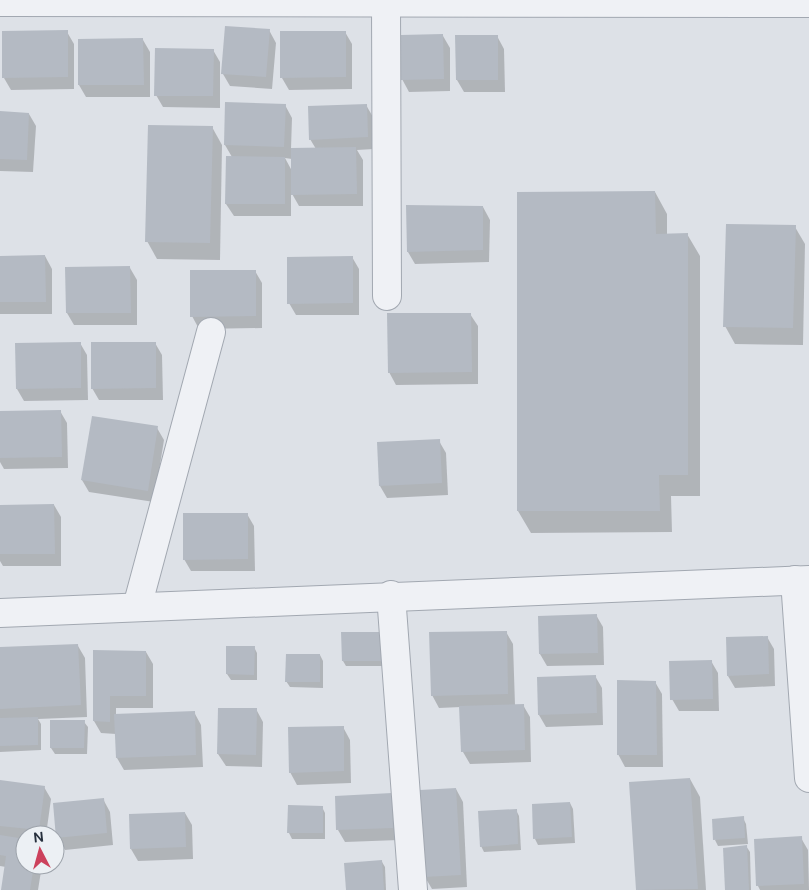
<svg xmlns="http://www.w3.org/2000/svg" width="809" height="890" font-family="'DM Sans',sans-serif">
<style>
.shadow{fill:#0003;fill-rule:evenodd}
.building{fill:#b4bac3}
.lines{fill:none;stroke-linecap:round;stroke-linejoin:round}
.minor-casing{stroke:#a2a8b1;stroke-width:30}
.minor{stroke:#eff1f5;stroke-width:28}
</style>
<rect width="100%" height="100%" fill="#dde1e7"/>
<!-- shadow -->
<g class="shadow">
<path d="M269 30 276 43 272 89 230 86 223 74Z"/>
<path d="M67 32 74 44V89L11 90 4 78Z"/>
<path d="M345 32 352 44V89L289 90 282 78Z"/>
<path d="M443 36 450 48V91L409 92 402 79Z"/>
<path d="M497 36 504 49 505 92H464L457 80Z"/>
<path d="M143 40 150 52V97H86L79 85Z"/>
<path d="M213 50 220 62V108L163 107 156 95Z"/>
<path d="M285 105 292 118 291 149H316L310 139 366 105 373 117 374 149 357 150 363 160V206H299L291 192V216H234L226 204 232 157 225 145ZM285 158 292 159V171Z"/>
<path d="M0 113 29 114 36 126 33 172 0 171Z"/>
<path d="M212 127 222 145 220 260 157 259 147 241Z"/>
<path d="M655 192 667 214V235L687 234 700 256V496H671L672 532 531 533 518 511V193Z"/>
<path d="M483 207 490 220 489 262 415 264 408 252Z"/>
<path d="M795 227 805 244 803 345 735 344 725 326Z"/>
<path d="M45 256 52 269V314H0V257Z"/>
<path d="M352 257 359 269V315H296L289 303Z"/>
<path d="M130 268 137 280V325H74L67 313Z"/>
<path d="M255 271 262 283V328L199 329 192 316Z"/>
<path d="M470 314 478 326V384L396 385 389 372Z"/>
<path d="M80 343 87 355 88 400 24 401 17 389 16 344Z"/>
<path d="M155 343 162 355 163 400H99L92 388Z"/>
<path d="M60 411 67 423 68 468 4 469 0 462V412Z"/>
<path d="M157 428 164 440 154 502 89 492 82 480Z"/>
<path d="M439 441 446 453 448 495 387 498 380 486 378 444Z"/>
<path d="M54 505 61 517V566H3L0 561V506Z"/>
<path d="M247 514 254 526 255 571H191L184 559Z"/>
<path d="M596 615 603 627 604 665 547 666 540 654Z"/>
<path d="M506 632 513 644 515 705H523L530 717 531 762 470 764 463 752 461 707 439 708 432 695Z"/>
<path d="M386 633 389 666H346L343 661Z"/>
<path d="M767 637 774 649 775 686 735 688 728 676Z"/>
<path d="M78 646 85 658 87 717 38 719 41 724V750L0 752V649Z"/>
<path d="M254 647 257 653V680H231L227 674Z"/>
<path d="M94 652H146L153 664V708H116V716L194 712 201 725 203 767 124 770 117 758 116 734 101 733 94 721Z"/>
<path d="M320 655 323 661V688L290 687 286 681Z"/>
<path d="M711 661 718 673 719 711H679L672 699Z"/>
<path d="M595 676 602 688 603 725 546 727 539 715Z"/>
<path d="M655 682 662 694 663 767H625L618 754Z"/>
<path d="M256 709 263 722 262 767 226 766 218 754Z"/>
<path d="M84 722 88 727 87 754H55L51 748Z"/>
<path d="M343 727 350 740 351 783 297 785 290 772Z"/>
<path d="M690 779 700 797 706 890H638L631 783Z"/>
<path d="M0 782 44 787 51 799 46 835H25V865H42L38 890H2L6 867 0 866Z"/>
<path d="M456 789 463 802 467 887 432 889 425 877Z"/>
<path d="M391 794 398 807 399 840 345 842 338 830Z"/>
<path d="M103 799 110 812 113 845 65 850 58 837Z"/>
<path d="M570 803 573 809 575 843 538 845 535 839Z"/>
<path d="M322 807 325 813V839H292L289 833Z"/>
<path d="M516 810 519 816 521 850 484 852 481 846Z"/>
<path d="M185 813 192 825 193 859 138 861 131 849Z"/>
<path d="M743 818 746 824 748 844 718 846 715 840Z"/>
<path d="M801 838 808 850 809 890H760L758 886 756 840Z"/>
<path d="M746 846 750 852 751 890H726Z"/>
<path d="M382 862 385 867 386 890H347Z"/>
</g>
<!-- building -->
<g class="building">
<path d="M225 26 270 29 266 77 221 74Z"/>
<path d="M68 30V77L2 78V31Z"/>
<path d="M280 31H346V77L280 78Z"/>
<path d="M443 34 444 79 401 80V35Z"/>
<path d="M455 35H498V80H456Z"/>
<path d="M143 38 144 85H78V39Z"/>
<path d="M155 48 214 49 213 96H154Z"/>
<path d="M225 102 286 104 284 147 224 145Z"/>
<path d="M367 104 368 137 309 140 308 106Z"/>
<path d="M0 111 29 113 27 160 0 159Z"/>
<path d="M148 125 213 126 210 243 145 242Z"/>
<path d="M356 147 357 194 291 195V148Z"/>
<path d="M226 156 285 157V204H225Z"/>
<path d="M655 191 656 234 688 233V475H659L660 511H517V192Z"/>
<path d="M406 205 483 206V250L407 252Z"/>
<path d="M726 224 796 225 793 328 723 327Z"/>
<path d="M45 255 46 302H0V256Z"/>
<path d="M353 256V303L287 304V257Z"/>
<path d="M130 266 131 313H66L65 267Z"/>
<path d="M190 270H256V316L190 317Z"/>
<path d="M387 313H471L472 372 388 373Z"/>
<path d="M81 342V388L16 389 15 343Z"/>
<path d="M91 342H156V388L91 389Z"/>
<path d="M61 410 62 457 0 458V411Z"/>
<path d="M92 416 158 426 148 491 81 480Z"/>
<path d="M440 439 442 483 379 486 377 442Z"/>
<path d="M54 504 55 554H0V505Z"/>
<path d="M183 513H248V559L183 560Z"/>
<path d="M597 614 598 653 539 654 538 616Z"/>
<path d="M507 631 508 694 431 696 429 632Z"/>
<path d="M341 632H387L386 661H342Z"/>
<path d="M768 636 769 674 727 676 726 637Z"/>
<path d="M78 644 81 705 0 709V647Z"/>
<path d="M226 646H255L254 675 226 674Z"/>
<path d="M93 650 146 651V696H110V722L93 721Z"/>
<path d="M286 654H320V682H285Z"/>
<path d="M712 660 713 699 670 700 669 661Z"/>
<path d="M596 675 597 713 538 715 537 677Z"/>
<path d="M617 680 656 681 657 755H617Z"/>
<path d="M524 704 525 750 461 752 459 706Z"/>
<path d="M218 708H257L256 755 217 754Z"/>
<path d="M195 711 196 755 116 758 114 714Z"/>
<path d="M38 717V745L0 746V718Z"/>
<path d="M50 720H85L84 748H50Z"/>
<path d="M344 726V771L289 773 288 727Z"/>
<path d="M690 778 698 889 636 890 629 782Z"/>
<path d="M0 780 45 786 39 830 0 826Z"/>
<path d="M456 788 461 875 424 877 420 790Z"/>
<path d="M392 793 393 828 336 830 335 796Z"/>
<path d="M104 798 107 833 56 838 53 803Z"/>
<path d="M570 802 572 837 533 839 532 804Z"/>
<path d="M288 805 323 806V833H287Z"/>
<path d="M517 809 518 844 480 847 478 811Z"/>
<path d="M185 812 186 847 130 849 129 814Z"/>
<path d="M744 816 745 838 713 840 712 819Z"/>
<path d="M0 835 25 839V865H34L30 890H1L6 856 0 855Z"/>
<path d="M802 836 804 884 756 886 754 839Z"/>
<path d="M747 845 749 890H725L723 848Z"/>
<path d="M382 860 384 890H346L344 863Z"/>
</g>
<g class="lines">
<defs>
<g id="minor">
<path d="M0 2 809 3"/>
<path d="M386 3 387 296"/>
<path d="M795 580 809 778"/>
<path d="M391 595 413 890"/>
<path d="M137 607 211 332"/>
<path d="M0 613 809 580"/>
</g>
</defs>
<!-- minor casing -->
<use href="#minor" class="minor-casing"/>
<!-- minor -->
<use href="#minor" class="minor"/>
</g>
<!-- north arrow -->
<g transform="translate(40 850) rotate(354)"><circle r="24" fill="#ecf0f4" stroke="#9da3ab"/>
<path d="M0-4L9 19L0 12L-9 19Z" fill="#cc415c"/>
<text y="-8" font-size="14" font-weight="bold" text-anchor="middle" fill="#26303d">N</text>
</g>
</svg>
